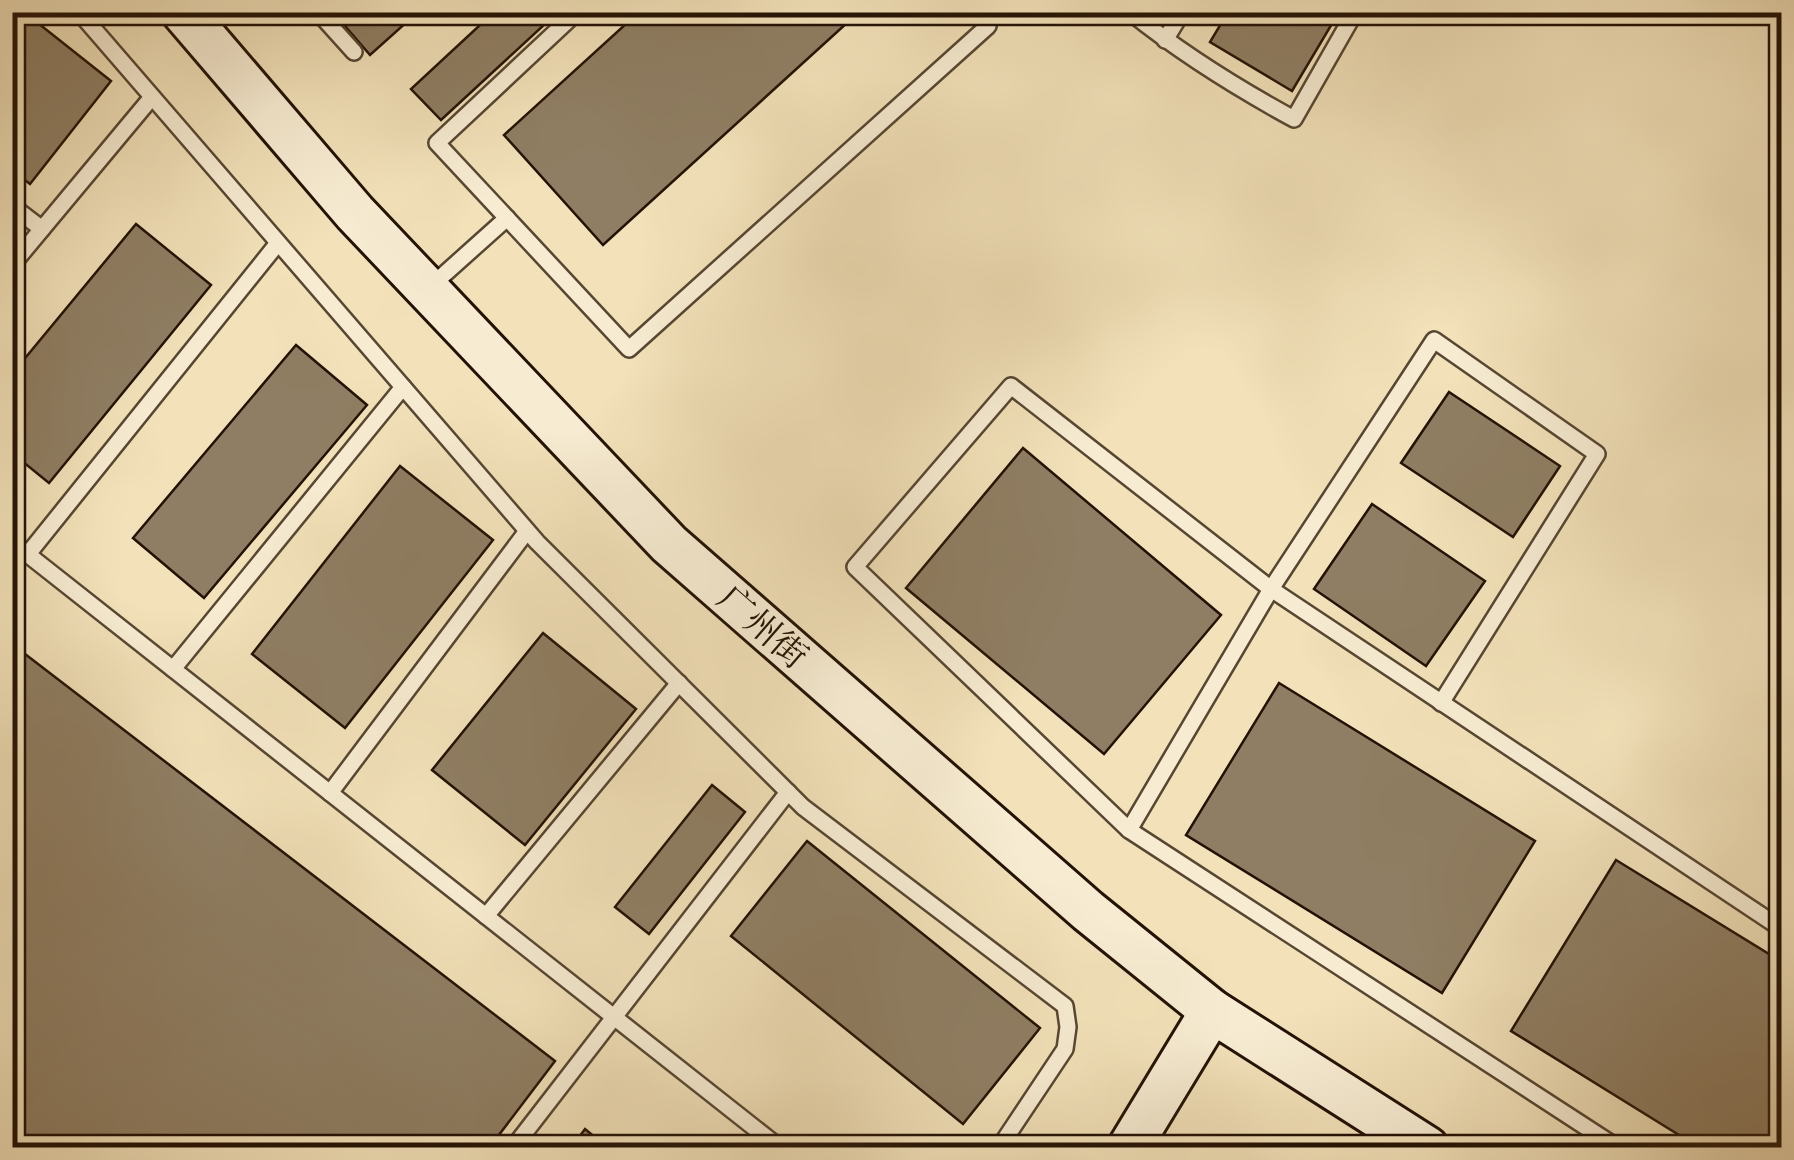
<svg xmlns="http://www.w3.org/2000/svg" width="1794" height="1160" font-family="'Libre Bodoni','Noto Serif SC',serif">
<style>
.building{fill:#8f7e63;stroke:#231205;stroke-width:2.5}
.lines{fill:none;stroke-linecap:round;stroke-linejoin:round}
.lane-casing{stroke:#574632;stroke-width:20}
.secondary-casing{stroke:#231205;stroke-width:48}
.lane{stroke:#f7ecd2;stroke-width:15}
.secondary{stroke:#f7ecd2;stroke-width:42}
.labels{text-anchor:middle;stroke-width:8;stroke-linejoin:round;paint-order:stroke}
.street-label{font-size:35px;fill:#231205;stroke:#f7ecd2}
</style>
<rect width="100%" height="100%" fill="#f2e1b9"/>
<filter id="stains"><feTurbulence type="fractalNoise" baseFrequency=".002" numOctaves="4"/><feColorMatrix values="0 0 0 0 .2 0 0 0 0 .09 0 0 0 0 .02 0 0 0 .5 -.17"/></filter>
<radialGradient id="worn" r=".72"><stop offset=".6" stop-color="#630" stop-opacity="0"/><stop offset="1" stop-color="#630" stop-opacity=".3"/></radialGradient>
<!-- building -->
<g class="building">
<path d="M13 12H24L111 81 30 184 12 170Z"/>
<path d="M333 12H418L370 55Z"/>
<path d="M494 12H558L441 120 411 89Z"/>
<path d="M639 12H859L603 245 504 135Z"/>
<path d="M1228 12H1339L1292 91 1210 42Z"/>
<path d="M136 224 211 285 49 483 12 453V374Z"/>
<path d="M296 345 367 405 204 598 133 538Z"/>
<path d="M1449 392 1560 466 1513 537 1401 463Z"/>
<path d="M1023 448 1221 615 1104 754 906 588Z"/>
<path d="M400 466 493 540 345 728 252 654Z"/>
<path d="M1372 504 1485 581 1426 666 1314 589Z"/>
<path d="M543 633 636 709 525 845 432 770Z"/>
<path d="M12 644 555 1061 489 1148H12Z"/>
<path d="M1279 683 1535 841 1442 993 1186 835Z"/>
<path d="M712 785 745 812 649 934 615 907Z"/>
<path d="M807 841 1040 1028 963 1124 731 936Z"/>
<path d="M1616 860 1782 962V1148H1700L1511 1031Z"/>
<path d="M585 1129 608 1148H571Z"/>
</g>
<g class="lines">
<defs>
<g id="lane">
<path d="M79 12 537 542 803 807 1065 1006 1068 1027 1065 1049 999 1148"/>
<path d="M318 12 354 52"/>
<path d="M577 12 437 143 629 349 988 26 989 12"/>
<path d="M1130 12C1181 53 1237 88 1294 119L1355 12"/>
<path d="M1165 40 1182 12"/>
<path d="M12 206 42 229"/>
<path d="M12 265 152 97"/>
<path d="M430 287 507 218"/>
<path d="M12 542 780 1148"/>
<path d="M28 554 278 243"/>
<path d="M173 669 403 387"/>
<path d="M330 793 527 531"/>
<path d="M1129 830 1271 589 1434 340 1597 454 1441 703"/>
<path d="M486 916 679 683"/>
<path d="M513 1148 788 792"/>
<path d="M1618 1148 1129 830 855 567 1011 386 1271 589 1782 929"/>
</g>
<g id="secondary">
<path d="M183 12 355 213 669 544 1088 911 1212 1011 1427 1148"/>
<path d="M1129 1148 1212 1011"/>
</g>
</defs>
<!-- lane casing -->
<use href="#lane" class="lane-casing"/>
<!-- secondary casing -->
<use href="#secondary" class="secondary-casing"/>
<!-- lane -->
<use href="#lane" class="lane"/>
<!-- secondary -->
<use href="#secondary" class="secondary"/>
</g>
<g class="labels">
<!-- street labels -->
<g class="street-label">
<text transform="translate(763 627) rotate(41)" y="12">广州街</text>
</g>
</g>
<!-- margin -->
<rect width="1794" height="1160" fill="none" stroke="#f2e1b9" stroke-width="50"/>
<rect x="15" y="15" width="1764" height="1130" fill="none" stroke="#231205" stroke-width="5"/>
<rect x="25" y="25" width="1744" height="1110" fill="none" stroke="#231205" stroke-width="2.5"/>
<rect width="100%" height="100%" filter="url(#stains)"/>
<rect width="100%" height="100%" fill="url(#worn)"/>
</svg>
